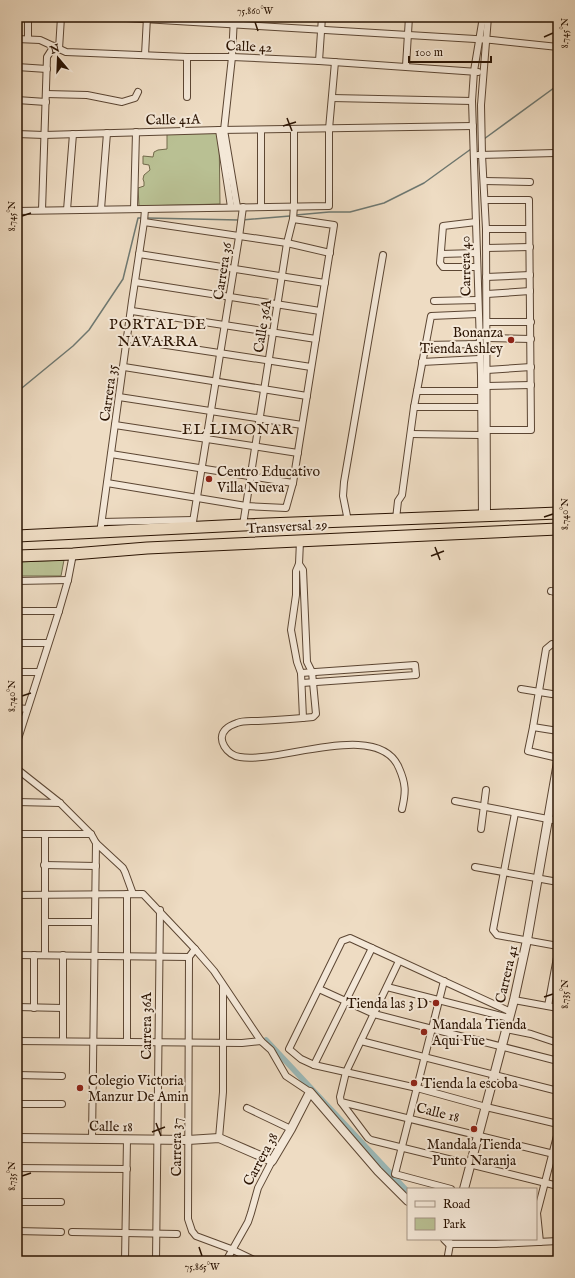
<svg xmlns="http://www.w3.org/2000/svg" width="575" height="1278" font-family="'IM FELL English',serif">
<style>
.green{fill:#b9c093;stroke:#726a4b}
.lines{fill:none;stroke-linecap:round;stroke-linejoin:round}
.stream{stroke:#6e7871;stroke-width:1.5}
.canal{stroke:#9bbaba;stroke-width:5.5}
.minor-casing{stroke:#5c4633;stroke-width:8}
.tertiary-casing{stroke:#5c4633;stroke-width:10}
.trunk-casing{stroke:#2b1403;stroke-width:13}
.minor{stroke:#f4e8d8;stroke-width:6}
.tertiary{stroke:#f4e8d8;stroke-width:8}
.trunk{stroke:#eedcc3;stroke-width:11}
.ticks{fill:none;stroke:#2b1403;stroke-width:1.5}
.poi-dot{fill:#8f2418;stroke:#f4e8d8;stroke-width:1.5}
.labels{text-anchor:middle;stroke-width:4;stroke-linejoin:round;paint-order:stroke}
.street-label{font-size:14px;fill:#2b1403;stroke:#f4e8d8}
.poi-label{font-size:14px;fill:#2b1403;stroke:#f4e8d8;text-anchor:start}
.neighbourhood-label{font-size:15px;letter-spacing:1px;fill:#2b1403;stroke:#f4e8d8}
.neatline{fill:none;stroke:#2b1403;stroke-width:1.5}
.ticks-label{font-size:10px;text-anchor:middle;fill:#2b1403}
</style>
<rect width="100%" height="100%" fill="#eedcc3"/>
<filter id="stains"><feTurbulence type="fractalNoise" baseFrequency=".005" numOctaves="4"/><feColorMatrix values="0 0 0 0 .2 0 0 0 0 .09 0 0 0 0 .02 0 0 0 .5 -.17"/></filter>
<radialGradient id="worn" r=".72"><stop offset=".6" stop-color="#630" stop-opacity="0"/><stop offset="1" stop-color="#630" stop-opacity=".3"/></radialGradient>
<!-- green -->
<g class="green">
<path d="M219 131 220 204 139 206 138 188 144 186V182L143 179 144 175 150 170 149 165 143 164V156L153 157 154 152 158 150 167 149V132Z"/>
<path d="M64 560 61 576H17V562Z"/>
</g>
<g class="lines">
<!-- stream -->
<g class="stream">
<path d="M484 139 558 85"/>
<path d="M296 215 329 212H350L384 203 424 183 471 149"/>
<path d="M147 218 239 220"/>
<path d="M242 220 290 216"/>
<path d="M17 392 73 346 89 330 123 279 138 218H143"/>
</g>
<!-- canal -->
<path class="canal" d="M266 1040 408 1192"/>
<defs>
<g id="minor">
<path d="M28 17V39"/>
<path d="M110 17 492 40 558 47"/>
<path d="M234 17 232 57 224 130 237 207"/>
<path d="M17 39 40 40 66 52 187 57H232L319 61 478 72"/>
<path d="M59 49 61 17"/>
<path d="M145 55 147 17"/>
<path d="M319 61 322 17"/>
<path d="M406 66 409 17"/>
<path d="M17 67 47 69"/>
<path d="M46 94 87 95 122 102 135 98 138 92"/>
<path d="M187 97V57"/>
<path d="M332 98 472 101"/>
<path d="M17 100 46 102"/>
<path d="M219 130 231 207"/>
<path d="M17 134 44 135 219 130 473 126"/>
<path d="M478 155 555 153"/>
<path d="M484 181 530 182"/>
<path d="M485 200H529L531 430H487"/>
<path d="M261 207V130"/>
<path d="M101 209 107 133"/>
<path d="M134 209 136 132"/>
<path d="M42 210 47 57 54 46"/>
<path d="M67 210 73 134"/>
<path d="M17 211 329 206V129L335 62"/>
<path d="M144 222 287 243 330 253"/>
<path d="M476 222 443 226 440 263 443 267H477"/>
<path d="M486 229H529"/>
<path d="M486 248 530 247"/>
<path d="M139 254 325 283"/>
<path d="M441 254 476 253"/>
<path d="M486 277 530 275"/>
<path d="M135 282 320 311"/>
<path d="M487 294 530 291"/>
<path d="M434 301 477 300"/>
<path d="M132 311 316 339"/>
<path d="M487 322H531"/>
<path d="M487 338 531 339"/>
<path d="M127 339 311 367"/>
<path d="M425 345 479 344"/>
<path d="M422 362 479 359"/>
<path d="M124 367 307 396"/>
<path d="M487 370 531 367"/>
<path d="M487 386 531 385"/>
<path d="M417 391H483"/>
<path d="M119 397 302 425"/>
<path d="M414 407H481"/>
<path d="M115 425 298 453"/>
<path d="M411 434 480 435"/>
<path d="M111 454 293 483"/>
<path d="M107 483 246 506 286 508 293 483 334 225 293 219"/>
<path d="M482 516 481 375 472 101 474 71 483 17"/>
<path d="M487 516 486 229 482 155 481 105 488 17"/>
<path d="M396 519 398 501 402 495 414 407 431 316 478 314"/>
<path d="M348 521 343 496 344 482 383 255"/>
<path d="M102 522 193 520"/>
<path d="M243 525 287 243 293 219 294 206V129"/>
<path d="M192 528 239 237 243 207"/>
<path d="M100 533 132 301 144 222 145 209"/>
<path d="M300 541 299 564 296 571V595L291 630 297 662 301 673 303 718"/>
<path d="M299 564 303 570 307 662 312 672 316 714 313 717C294 719 276 720 258 721 252 721 243 720 237 723 234 724 229 726 226 729 215 739 228 756 240 757 279 764 379 719 399 768 406 784 406 792 402 809"/>
<path d="M17 581 68 580"/>
<path d="M551 591 558 593"/>
<path d="M17 611H59"/>
<path d="M17 643H48"/>
<path d="M558 646 552 644 546 649 533 727 528 751 558 758"/>
<path d="M17 672H38"/>
<path d="M301 673 415 665 416 675 302 683"/>
<path d="M521 689 558 695"/>
<path d="M17 708 27 709"/>
<path d="M533 727 558 731"/>
<path d="M17 742 59 611 68 580 73 554"/>
<path d="M17 769 60 803 91 834 96 843 123 868 125 872 133 894"/>
<path d="M455 801 558 821"/>
<path d="M17 802 60 803"/>
<path d="M515 813 493 930 497 935 558 946"/>
<path d="M481 829 486 790"/>
<path d="M17 834H91"/>
<path d="M45 834V955"/>
<path d="M44 865 96 866"/>
<path d="M475 867 558 882"/>
<path d="M17 895 143 894 195 949 214 971 261 1041 271 1050 286 1076 310 1092"/>
<path d="M45 922H95"/>
<path d="M195 949 189 957 188 1219 192 1231 196 1236 231 1249 256 1261"/>
<path d="M17 955 189 957"/>
<path d="M399 961 346 1072 340 1097 341 1102 558 1155"/>
<path d="M444 981 395 1174 451 1189"/>
<path d="M387 987 509 1018"/>
<path d="M319 989 374 1014 558 1061"/>
<path d="M514 1000 558 1008"/>
<path d="M548 1006 558 952"/>
<path d="M17 1007 63 1008"/>
<path d="M34 1008V955"/>
<path d="M511 1012 350 938 342 941 289 1049 301 1059 314 1065 417 1088 486 1107 558 1124"/>
<path d="M506 1029 531 1034 558 1043"/>
<path d="M17 1041 242 1043 261 1041"/>
<path d="M63 1041V955"/>
<path d="M361 1041 558 1091"/>
<path d="M127 1042V894"/>
<path d="M314 1065 372 948"/>
<path d="M17 1075 62 1076"/>
<path d="M341 1102 368 1138 371 1140 558 1186"/>
<path d="M17 1104H62"/>
<path d="M247 1108 291 1129"/>
<path d="M219 1138 223 1092V986"/>
<path d="M92 1139 96 843"/>
<path d="M17 1168 127 1169"/>
<path d="M17 1202H61"/>
<path d="M17 1231 61 1232"/>
<path d="M72 1232 177 1234"/>
<path d="M540 1242 537 1213 558 1132"/>
<path d="M125 1261 127 1139"/>
<path d="M156 1261 160 910"/>
<path d="M226 1261 248 1222 251 1213 258 1188 272 1161"/>
<path d="M447 1261 450 1244H496L558 1241"/>
<path d="M531 1261 558 1260"/>
</g>
<g id="tertiary">
<path d="M17 1138 188 1140 219 1138 272 1161 291 1129 310 1092 378 1171 408 1201"/>
<path d="M464 1189 514 1000 527 940 558 762"/>
<path d="M445 1239 450 1244"/>
</g>
<g id="trunk">
<path d="M17 536 243 525 558 513"/>
<path d="M17 556 73 554 147 548 558 529"/>
</g>
</defs>
<!-- minor casing -->
<use href="#minor" class="minor-casing"/>
<!-- tertiary casing -->
<use href="#tertiary" class="tertiary-casing"/>
<!-- trunk casing -->
<use href="#trunk" class="trunk-casing"/>
<!-- minor -->
<use href="#minor" class="minor"/>
<!-- tertiary -->
<use href="#tertiary" class="tertiary"/>
<!-- trunk -->
<use href="#trunk" class="trunk"/>
</g>
<!-- ticks -->
<path class="ticks" d="M255 22 258 31M544 37 553 33M287 118 292 131M283 126 296 122M22 216 31 213M544 517 553 514M435 547 440 560M431 556 444 551M22 696 31 693M544 997 553 994M156 1123 161 1136M152 1132 165 1127M22 1176 31 1173M199 1247 202 1256"/>
<!-- markers -->
<g class="poi-dot">
<circle cx="511" cy="340" r="4"/>
<circle cx="209" cy="479" r="4"/>
<circle cx="436" cy="1003" r="4"/>
<circle cx="424" cy="1032" r="4"/>
<circle cx="414" cy="1083" r="4"/>
<circle cx="80" cy="1088" r="4"/>
<circle cx="474" cy="1129" r="4"/>
</g>
<g class="labels">
<!-- street labels -->
<g class="street-label">
<text transform="translate(249 46) rotate(2)" y="5">Calle 42</text>
<text transform="translate(173 119) rotate(-1)" y="5">Calle 41A</text>
<text transform="translate(465 266) rotate(-91)" y="5">Carrera 40</text>
<text transform="translate(222 271) rotate(-81)" y="5">Carrera 36</text>
<text transform="translate(262 326) rotate(-81)" y="5">Calle 36A</text>
<text transform="translate(108 393) rotate(-82)" y="5">Carrera 35</text>
<text transform="translate(287 526) rotate(-3)" y="5">Transversal 29</text>
<text transform="translate(506 974) rotate(-77)" y="5">Carrera 41</text>
<text transform="translate(146 1026) rotate(-90)" y="5">Carrera 36A</text>
<text transform="translate(438 1112) rotate(14)" y="5">Calle 18</text>
<text transform="translate(111 1126) rotate(1)" y="5">Calle 18</text>
<text transform="translate(176 1147) rotate(-90)" y="5">Carrera 37</text>
<text transform="translate(260 1159) rotate(-62)" y="5">Carrera 38</text>
</g>
<!-- poi labels -->
<g class="poi-label">
<text x="503" y="337" text-anchor="end">Bonanza<tspan x="503" dy="16">Tienda Ashley</tspan></text>
<text x="217" y="476">Centro Educativo<tspan x="217" dy="16">Villa Nueva</tspan></text>
<text x="428" y="1008" text-anchor="end">Tienda las 3 D</text>
<text x="432" y="1029">Mandala Tienda<tspan x="432" dy="16">Aqui Fue</tspan></text>
<text x="88" y="1085">Colegio Victoria<tspan x="88" dy="16">Manzur De Amin</tspan></text>
<text x="422" y="1088">Tienda la escoba</text>
<text x="474" y="1149" text-anchor="middle">Mandala Tienda<tspan x="474" dy="16">Punto Naranja</tspan></text>
</g>
<!-- neighbourhood labels -->
<g class="neighbourhood-label">
<text x="158" y="329">PORTAL DE<tspan x="158" dy="17">NAVARRA</tspan></text>
<text x="238" y="434">EL LIMONAR</text>
</g>
</g>
<!-- margin -->
<rect width="575" height="1278" fill="none" stroke="#eedcc3" stroke-width="44"/>
<!-- legend -->
<rect x="407" y="1188" width="130" height="52" fill="#f4e8d8" stroke="#a49383"/>
<rect x="415" y="1201" width="20" height="6" fill="#f4e8d8" stroke="#a49383"/>
<text x="443" y="1208" font-size="12" fill="#2b1403">Road</text>
<rect x="415" y="1218" width="20" height="12" fill="#b9c093" stroke="#a49383"/>
<text x="443" y="1228" font-size="12" fill="#2b1403">Park</text>
<!-- north arrow -->
<g transform="translate(58 58) rotate(341)" stroke="#f4e8d8" stroke-width="3" paint-order="stroke">
<path d="M0-3L7 15L0 10L-7 15Z" fill="#2b1403"/>
<text y="-6" font-size="11" font-weight="bold" text-anchor="middle" fill="#2b1403">N</text>
</g>
<!-- scale -->
<path d="M409 56v6h82v-6" fill="none" stroke="#2b1403" stroke-width="2"/>
<text x="415" y="56" font-size="12" fill="#2b1403" stroke="#f4e8d8" stroke-width="3" paint-order="stroke">100 m</text>
<rect x="22" y="22" width="531" height="1234" class="neatline"/>
<g class="ticks-label">
<text x="255" y="14">75.860°W</text>
<text transform="translate(564 33) rotate(-90)" y="4">8.745°N</text>
<text transform="translate(11 216) rotate(-90)" y="4">8.745°N</text>
<text transform="translate(564 514) rotate(-90)" y="4">8.740°N</text>
<text transform="translate(11 696) rotate(-90)" y="4">8.740°N</text>
<text transform="translate(564 994) rotate(-90)" y="4">8.735°N</text>
<text transform="translate(11 1176) rotate(-90)" y="4">8.735°N</text>
<text x="202" y="1270">75.865°W</text>
</g>
<rect width="100%" height="100%" filter="url(#stains)"/>
<rect width="100%" height="100%" fill="url(#worn)"/>
</svg>
